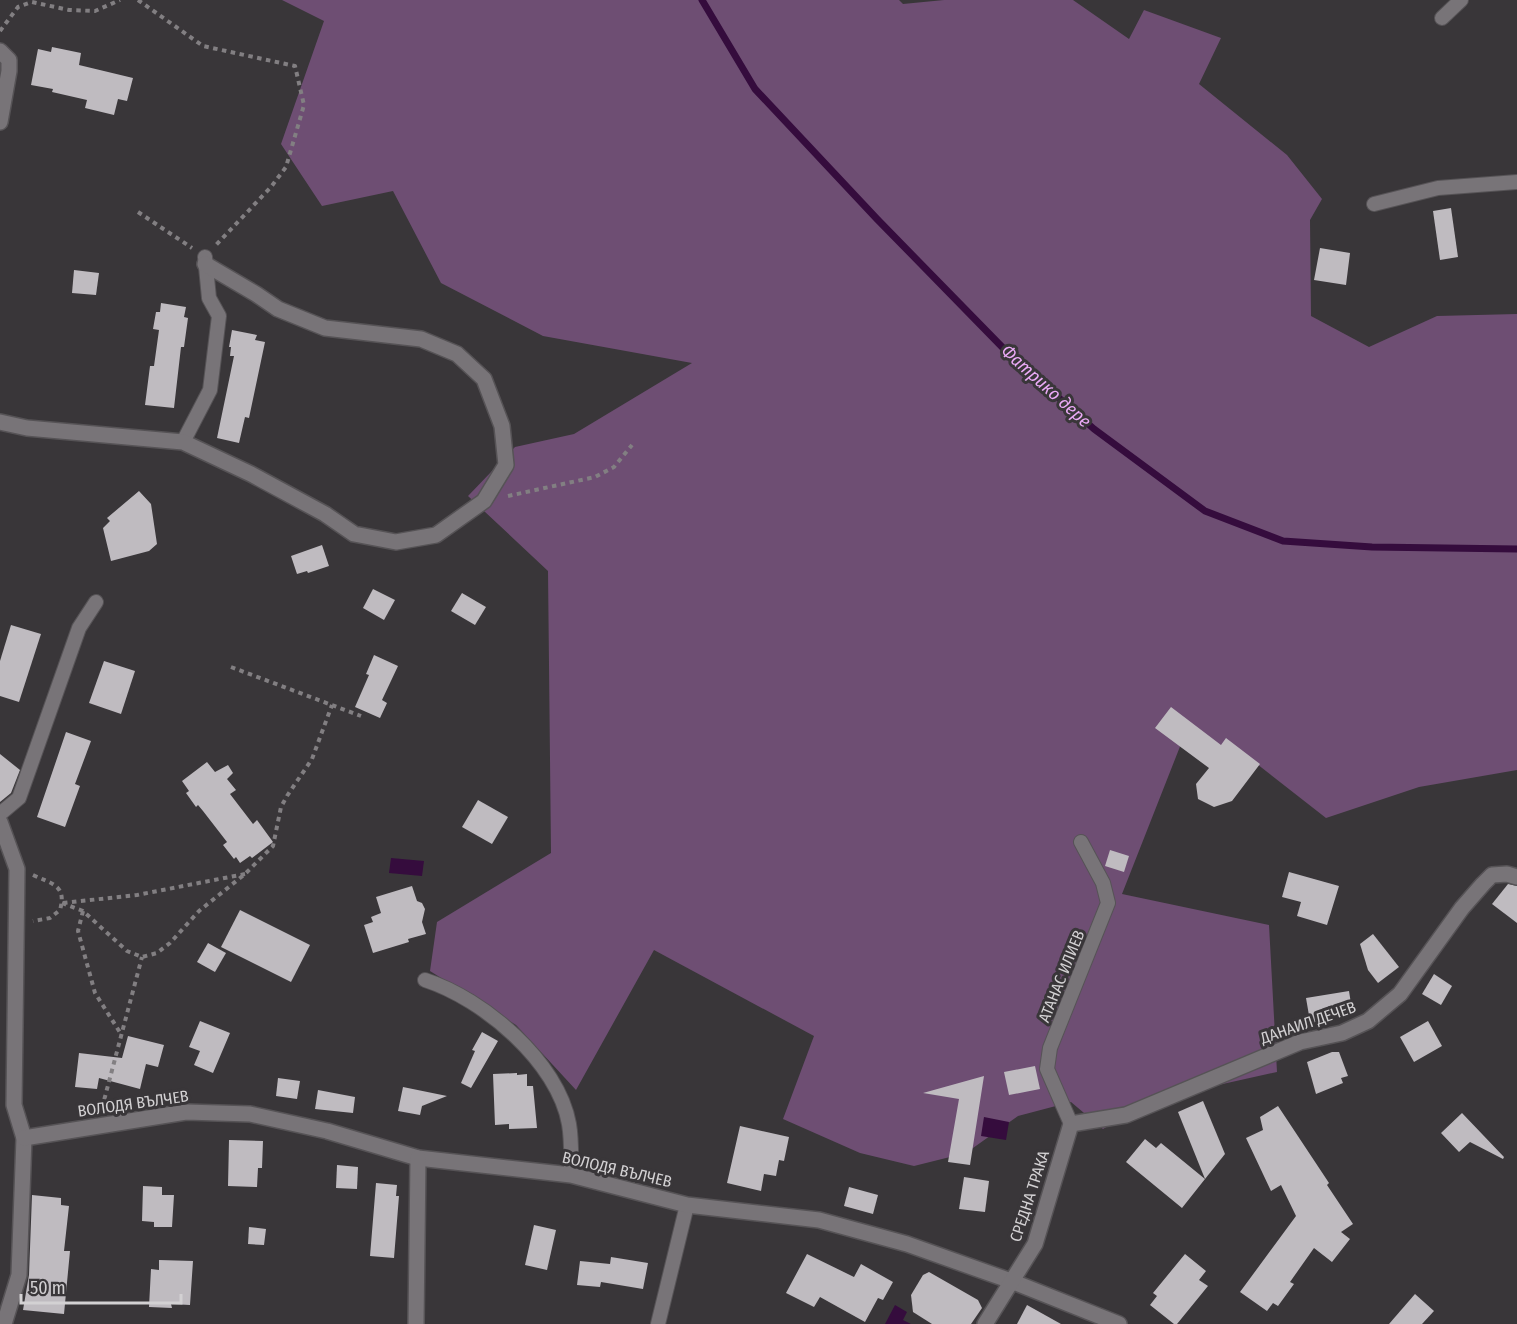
<svg xmlns="http://www.w3.org/2000/svg" width="1517" height="1324" font-family="'Fira Sans Condensed',sans-serif">
<style>
.green{fill:#6e4e73}
.water{fill:#350c3d}
.lines{fill:none;stroke-linecap:round;stroke-linejoin:round}
.stream{stroke:#350c3d;stroke-width:7}
.building{fill:#bfbbc0}
.service-casing{stroke:#565356;stroke-width:16}
.minor-casing{stroke:#565356;stroke-width:18}
.path{stroke:#827f82;stroke-width:4;stroke-dasharray:4.5 4.5;stroke-linecap:butt}
.service{stroke:#787478;stroke-width:14}
.minor{stroke:#787478;stroke-width:15}
.labels{text-anchor:middle;stroke-width:6;stroke-linejoin:round;paint-order:stroke}
.street-label{font-size:16px;fill:#d3d1d3;stroke:#393639}
.water-label{font-size:18px;font-style:italic;fill:#ebaaf7;stroke:#393639}
</style>
<rect width="100%" height="100%" fill="#393639"/>
<!-- green -->
<path class="green" d="M282 0H899L903 4 944 0H1073L1129 39 1144 10 1221 38 1199 84 1287 155 1322 199 1310 220 1311 316 1369 347 1437 316 1517 314V770L1419 787 1326 818 1257 764 1181 744 1122 894 1269 925 1277 1072 1151 1100 1103 1129 1071 1102 1018 1116 966 1153 914 1166 860 1153 783 1119 814 1036 654 950 576 1090 516 1025 430 971 437 922 551 853 548 571 468 496 515 447 574 434 692 363 543 336 441 283 393 191 322 206 281 144 324 21Z"/>
<!-- water -->
<g class="water">
<path d="M391 858 424 861 422 876 389 873Z"/>
<path d="M984 1117 1009 1122 1006 1140 981 1136Z"/>
<path d="M895 1305 907 1312 903 1320 911 1324H885Z"/>
</g>
<g class="lines">
<!-- stream -->
<path class="stream" d="M702 0 755 89 877 219 1007 352 1094 429 1205 511 1283 541 1372 547 1517 549"/>
</g>
<!-- building -->
<g class="building">
<path d="M52 47 81 53 79 65 133 78 127 101 118 99 114 115 85 108 87 100 52 92 53 89 31 85 38 49 51 52Z"/>
<path d="M1451 208 1458 257 1440 260 1433 211Z"/>
<path d="M1320 248 1350 253 1346 285 1314 280Z"/>
<path d="M74 270 99 273 96 295 72 293Z"/>
<path d="M161 303 186 307 184 317 188 318 184 347H181L174 408 145 405 150 366H154L159 330 153 329 156 312H160Z"/>
<path d="M232 330 257 335 255 340 265 342 249 418 245 417 239 443 217 438 234 356H230L231 347H229Z"/>
<path d="M139 491 151 504 157 544 149 551 111 561 103 528 110 521 107 518Z"/>
<path d="M322 545 329 566 308 573 307 571 297 574 291 556Z"/>
<path d="M373 589 395 600 384 620 363 608Z"/>
<path d="M462 593 486 607 475 625 451 611Z"/>
<path d="M11 625 41 634 19 702 0 696V661Z"/>
<path d="M374 655 398 666 382 700 387 703 380 718 355 707 369 675 366 674Z"/>
<path d="M104 661 135 671 121 714 89 703Z"/>
<path d="M1171 707 1221 745 1226 738 1260 764 1232 801 1214 807 1198 799 1196 784 1209 768 1155 728Z"/>
<path d="M66 732 91 741 75 784 80 786 65 827 37 817Z"/>
<path d="M0 754 20 770 11 793 0 802Z"/>
<path d="M207 762 215 772 228 765 233 773 227 779 236 790 230 794 253 824 257 820 273 842 252 858 250 856 240 863 236 857 234 859 223 845 227 842 203 811 198 805 196 807 186 793 189 791 182 781Z"/>
<path d="M478 800 508 817 492 844 462 827Z"/>
<path d="M1110 850 1129 856 1124 872 1105 866Z"/>
<path d="M1289 872 1339 886 1327 925 1297 916 1301 902 1282 897Z"/>
<path d="M1508 884 1517 886V923L1492 904Z"/>
<path d="M412 886 417 901 422 903 425 909 422 922 426 934 408 939 409 942 373 953 364 925 373 922 371 917 381 913 376 897Z"/>
<path d="M240 910 310 945 291 982 221 947Z"/>
<path d="M1373 934 1399 967 1378 983 1368 970 1360 944Z"/>
<path d="M208 943 226 953 215 972 197 962Z"/>
<path d="M1434 974 1452 986 1441 1005 1422 994Z"/>
<path d="M1349 991 1352 1010 1327 1014 1328 1024 1311 1027 1306 998Z"/>
<path d="M200 1021 230 1033 213 1073 194 1065 200 1051 189 1047Z"/>
<path d="M1428 1021 1442 1046 1414 1062 1400 1037Z"/>
<path d="M482 1032 498 1041 471 1088 461 1083 475 1051 472 1050Z"/>
<path d="M128 1036 164 1045 158 1067 146 1064 140 1089 99 1078 97 1089 75 1087 79 1053 122 1058Z"/>
<path d="M1332 1052H1339L1348 1076 1341 1078 1343 1083 1316 1094 1307 1062Z"/>
<path d="M1035 1066 1040 1089 1009 1095 1004 1072Z"/>
<path d="M517 1073V1075L527 1074V1086H533L537 1128 509 1129V1124L495 1125 493 1074Z"/>
<path d="M984 1076 970 1165 948 1162 959 1099 923 1093Z"/>
<path d="M278 1078 300 1081 297 1099 276 1096Z"/>
<path d="M403 1087 447 1096 422 1106 420 1115 398 1111Z"/>
<path d="M318 1090 355 1097 353 1113 315 1109Z"/>
<path d="M1203 1101 1225 1154 1205 1179 1178 1112Z"/>
<path d="M1278 1106 1329 1183 1327 1185 1353 1224 1341 1232 1350 1239 1332 1262 1314 1248 1290 1282 1294 1284 1278 1306 1273 1303 1267 1311 1240 1292 1296 1216 1281 1185 1271 1191 1246 1138 1263 1130 1260 1117Z"/>
<path d="M1462 1113 1504 1157 1503 1159 1470 1142 1459 1152 1441 1133Z"/>
<path d="M740 1126 789 1137 784 1161 779 1160 776 1176 764 1174 761 1191 727 1183Z"/>
<path d="M1145 1139 1156 1148 1161 1143 1205 1179 1182 1208 1126 1162Z"/>
<path d="M229 1140 263 1141 262 1168H258L257 1187 228 1186Z"/>
<path d="M337 1165 358 1167 357 1189 336 1188Z"/>
<path d="M964 1177 989 1181 985 1212 959 1209Z"/>
<path d="M376 1183 397 1185 396 1196H399L394 1258 370 1256Z"/>
<path d="M143 1186 162 1187V1195H174L172 1227H154V1222L142 1221Z"/>
<path d="M849 1187 878 1195 873 1214 844 1206Z"/>
<path d="M32 1195 61 1198V1205L69 1206 64 1251H70L64 1314 23 1310 29 1275Z"/>
<path d="M534 1225 556 1230 547 1270 525 1265Z"/>
<path d="M249 1227 266 1229 264 1245 248 1244Z"/>
<path d="M807 1254 854 1277 861 1264 893 1282 883 1300 878 1298 865 1322 820 1297 814 1307 786 1293Z"/>
<path d="M1185 1254 1206 1271 1199 1280 1208 1286 1177 1324H1174L1150 1305 1157 1296 1153 1293Z"/>
<path d="M611 1257 648 1263 643 1289 601 1282 600 1287 577 1285 580 1261 610 1264Z"/>
<path d="M159 1260 193 1261 190 1305 171 1304 172 1308 149 1307 151 1269 159 1270Z"/>
<path d="M929 1272 978 1300 982 1308 971 1324H932L913 1312 911 1295 923 1275Z"/>
<path d="M1415 1294 1434 1311 1422 1324H1389Z"/>
<path d="M1027 1305 1061 1324H1017Z"/>
</g>
<g class="lines">
<defs>
<g id="service">
<path d="M1442 18 1461 0"/>
<path d="M1374 204 1438 188 1517 182"/>
<path d="M183 442 210 390 219 316 209 298 205 257"/>
<path d="M0 814 19 798 79 628 96 602"/>
<path d="M425 980C484 999 558 1062 569 1124 572 1141 571 1159 571 1175"/>
<path d="M1071 1124 1047 1069 1050 1048 1108 903 1103 883 1081 842"/>
<path d="M658 1324 687 1205"/>
</g>
<g id="minor">
<path d="M0 51 9 60V71L0 122"/>
<path d="M0 422 27 428 183 442 251 474 325 514 354 534 396 542 436 535 484 501 506 465 502 426 484 379 457 354 421 339 325 328 278 309 256 294 205 264"/>
<path d="M0 822 17 869 14 1105 24 1138 19 1275 4 1324"/>
<path d="M24 1138 186 1112 250 1114 327 1131 418 1158 571 1175 687 1205 819 1220 907 1244 1011 1281 1119 1324"/>
<path d="M416 1324 418 1158"/>
<path d="M985 1324 1035 1244 1071 1124 1126 1115 1300 1042 1342 1033 1368 1021 1400 994 1462 908 1483 884 1492 875 1507 874 1517 877"/>
</g>
</defs>
<!-- service casing -->
<use href="#service" class="service-casing"/>
<!-- minor casing -->
<use href="#minor" class="minor-casing"/>
<!-- path -->
<g class="path">
<path d="M138 0 203 46 295 66 304 105 286 167 271 187 216 245"/>
<path d="M0 31 18 7 32 2 69 10 95 11 120 0"/>
<path d="M138 212 192 248"/>
<path d="M508 496 595 477 614 467 632 445"/>
<path d="M231 667 361 716"/>
<path d="M33 875C52 884 67 885 60 910L50 918 33 921"/>
<path d="M62 903 83 911 127 951 142 957 157 953 170 943 199 911 245 874 273 846 281 807 287 796 312 759 332 705"/>
<path d="M63 903 137 895 245 874"/>
<path d="M83 911 78 931 95 993 121 1034"/>
<path d="M102 1108 142 957"/>
</g>
<!-- service -->
<use href="#service" class="service"/>
<!-- minor -->
<use href="#minor" class="minor"/>
</g>
<g class="labels">
<!-- street labels -->
<g class="street-label">
<text transform="translate(1061 976) rotate(-68)" y="6">АТАНАС ИЛИЕВ</text>
<text transform="translate(1308 1022) rotate(-19)" y="6">ДАНАИЛ ДЕЧЕВ</text>
<text transform="translate(133 1103) rotate(-8)" y="6">ВОЛОДЯ ВЪЛЧЕВ</text>
<text transform="translate(617 1169) rotate(13)" y="6">ВОЛОДЯ ВЪЛЧЕВ</text>
<text transform="translate(1029 1196) rotate(-72)" y="6">СРЕДНА ТРАКА</text>
</g>
<!-- water labels -->
<g class="water-label">
<text transform="translate(1046 386) rotate(42)" y="6">Фатрико дере</text>
</g>
</g>
<!-- scale -->
<path d="M21 1294v9h160v-9" fill="none" stroke="#d3d1d3" stroke-width="3"/>
<text x="30" y="1294" font-size="18" fill="#d3d1d3" stroke="#393639" stroke-width="4.5" paint-order="stroke">50 m</text>
</svg>
